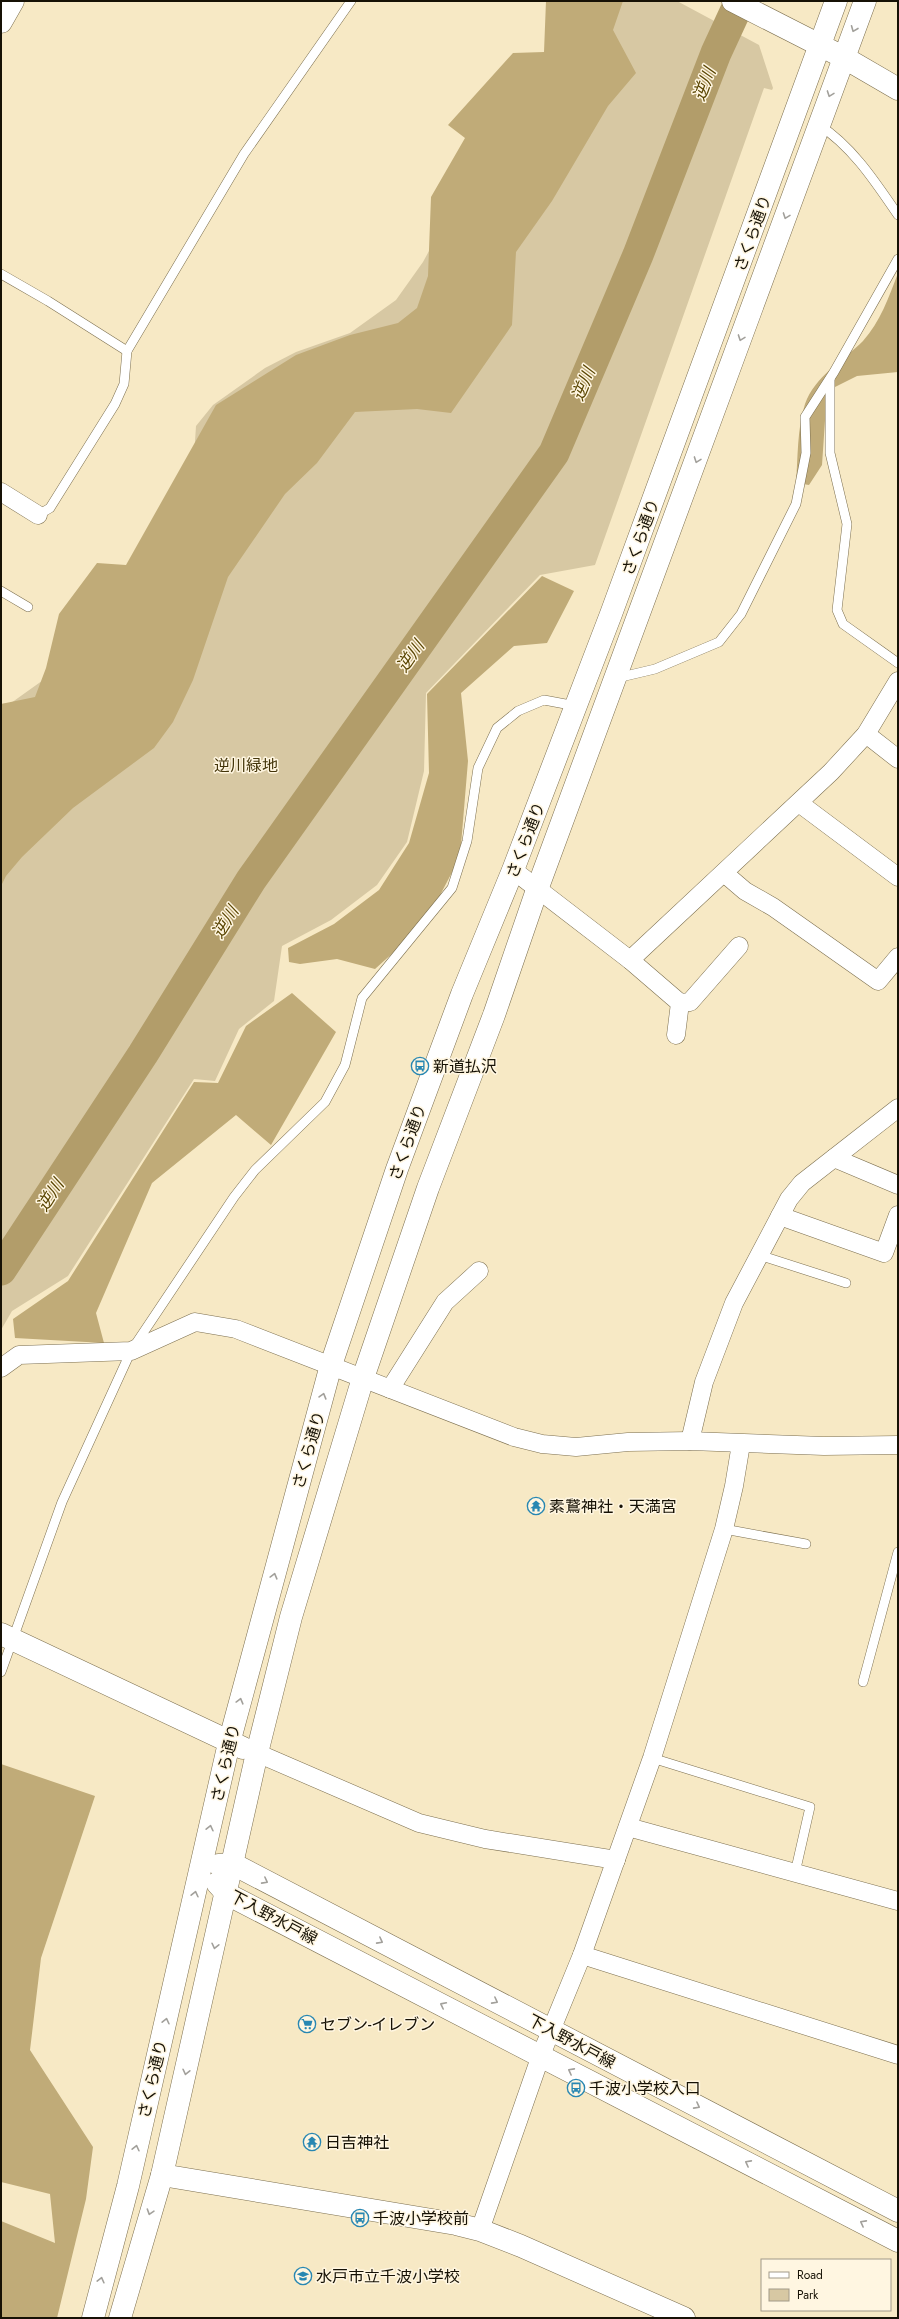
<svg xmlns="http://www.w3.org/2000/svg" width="899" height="2319" font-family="Jost,'Noto Sans JP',sans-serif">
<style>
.green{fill:#d7c8a3}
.forest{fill:#c0ab78}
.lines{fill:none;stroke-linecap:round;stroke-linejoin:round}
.river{stroke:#b29d6a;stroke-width:31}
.lane-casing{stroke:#7c6f4f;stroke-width:10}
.street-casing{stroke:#7c6f4f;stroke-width:19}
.secondary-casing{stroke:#7c6f4f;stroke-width:23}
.lane{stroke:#fff;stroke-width:9}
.street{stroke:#fff;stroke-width:18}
.secondary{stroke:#fff;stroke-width:22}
.oneway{stroke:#a2a09b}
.labels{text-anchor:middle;stroke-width:3;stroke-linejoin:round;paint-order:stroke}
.street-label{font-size:16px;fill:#161105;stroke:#fff6e1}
.park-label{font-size:16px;fill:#433409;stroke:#fff6e1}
.poi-label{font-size:16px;fill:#161105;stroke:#fff6e1;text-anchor:start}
.water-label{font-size:17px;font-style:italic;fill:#594400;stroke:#fff6e1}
</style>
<rect width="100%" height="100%" fill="#f7e9c5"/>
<!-- green -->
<path class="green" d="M579 1H677L759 45 773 88 772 90 764 88 595 565 540 575 426 693 424 771 407 842 377 885 331 920 282 946 274 1001 239 1029 215 1081 194 1079 68 1276 12 1311 1 1330V704L11 703 46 678 192 487 196 426 213 405 265 368 296 352 350 333 396 300 423 262 530 66 546 60Z"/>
<!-- forest -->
<g class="forest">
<path d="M546 1H623L613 30 636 73 608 106 552 201 516 252 512 325 451 413 417 409 355 412 317 463 285 494 228 577 193 680 173 722 154 748 73 808 22 857 6 876 1 886V704L35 697 46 668 59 614 97 563 126 565 216 405 296 355 350 335 398 323 417 308 428 276 431 197 465 138 448 125 513 53 544 52Z"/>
<path d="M898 273V372L857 376 827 391 822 465 809 485 796 483C798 457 797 429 805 404 815 376 843 361 863 341 880 322 889 297 898 273Z"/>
<path d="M542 576 574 591 547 643 514 646 461 693 468 761 460 857 425 924 375 969 337 959 300 964 289 962 288 948 334 924 379 890 409 843 429 773 427 694Z"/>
<path d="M292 993 336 1032 271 1145 236 1115 152 1183 96 1313 104 1343 15 1338 13 1319 68 1281 194 1082 218 1083 246 1026Z"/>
<path d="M1 1764 95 1796 41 1958 30 2050 93 2147 86 2199 57 2318H1V2221L55 2243 50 2194 1 2182Z"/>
</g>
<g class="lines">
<!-- river -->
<path class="river" d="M1 1270 143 1054 251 880 554 453 638 255 716 53 740 1"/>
<defs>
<g id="lane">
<path d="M819 125C853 147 876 183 898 215"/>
<path d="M1 274 48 301 127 351"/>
<path d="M830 379V453L847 524 837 610 843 624 898 663"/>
<path d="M38 515 50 508 115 404 124 384 127 351 244 154 351 1"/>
<path d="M1 591 28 607"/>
<path d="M617 678 655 669 719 642 741 614 796 504 806 453 805 417 834 372 898 259"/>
<path d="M759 1255 846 1283"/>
<path d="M724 1529 806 1544"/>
<path d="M1 1672 62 1502 131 1351 234 1197 255 1170 325 1102 345 1065 362 998 452 888 467 841 478 768 497 728 518 711 544 700 576 706"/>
<path d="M863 1682 898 1552"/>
<path d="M652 1758 810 1807 795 1873"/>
</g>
<g id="street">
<path d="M1 492 38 515"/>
<path d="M866 734 898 759"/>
<path d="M799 803 898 877"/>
<path d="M513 870 630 960 680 1003 676 1035"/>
<path d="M724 873 745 891 773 907 878 981 898 957"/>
<path d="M630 960 831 772 866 734 898 681"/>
<path d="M680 1003 690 1002 739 946"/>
<path d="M834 1158 898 1185"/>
<path d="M780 1216 884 1253 898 1215"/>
<path d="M1 1368 19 1355 131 1351 195 1322 236 1329 514 1437 542 1444 576 1447 628 1442 690 1441 824 1446 898 1445"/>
<path d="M390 1389 445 1302 479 1271"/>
<path d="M690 1441 704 1382 734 1303 789 1199 802 1183 898 1108"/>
<path d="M257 1753 419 1823 485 1839 616 1860"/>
<path d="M628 1827 898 1901"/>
<path d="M582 1955 898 2055"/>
<path d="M480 2230 541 2055 582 1955 652 1758 724 1529 734 1486 741 1444"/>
</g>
<g id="secondary">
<path d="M733 1 843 57 898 89"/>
<path d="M1 22 13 1"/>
<path d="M1 1634 243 1748"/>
<path d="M219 1865 233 1864 898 2211"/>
<path d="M217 1883 227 1894 898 2241"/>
<path d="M162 2175 456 2224 480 2230 521 2246 684 2318"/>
<path d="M93 2318 128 2186 229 1743 331 1365 397 1169 462 994 513 870 611 614 836 1"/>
<path d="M120 2318 162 2175 257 1753 291 1617 363 1378 428 1188 494 1015 538 887 865 1"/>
</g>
</defs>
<!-- lane casing -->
<use href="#lane" class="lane-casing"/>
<!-- street casing -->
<use href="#street" class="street-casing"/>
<!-- secondary casing -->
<use href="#secondary" class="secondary-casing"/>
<!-- lane -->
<use href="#lane" class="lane"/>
<!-- street -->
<use href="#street" class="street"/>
<!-- secondary -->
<use href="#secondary" class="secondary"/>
</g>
<!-- one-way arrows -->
<defs><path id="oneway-chevron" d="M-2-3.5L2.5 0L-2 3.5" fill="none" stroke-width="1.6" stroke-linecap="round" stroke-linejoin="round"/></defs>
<g class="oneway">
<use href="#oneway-chevron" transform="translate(854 29) rotate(112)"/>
<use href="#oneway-chevron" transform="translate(830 94) rotate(110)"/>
<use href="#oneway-chevron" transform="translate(786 216) rotate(110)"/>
<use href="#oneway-chevron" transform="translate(741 338) rotate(110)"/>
<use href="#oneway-chevron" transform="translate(697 460) rotate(110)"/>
<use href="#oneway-chevron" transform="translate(323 1396) rotate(-74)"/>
<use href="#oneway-chevron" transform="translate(274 1576) rotate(-75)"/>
<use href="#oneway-chevron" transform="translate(240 1701) rotate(-75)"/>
<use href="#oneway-chevron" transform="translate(210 1828) rotate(-77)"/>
<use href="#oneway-chevron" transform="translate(265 1881) rotate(28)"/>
<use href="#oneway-chevron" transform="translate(195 1894) rotate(-77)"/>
<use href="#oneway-chevron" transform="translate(380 1941) rotate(28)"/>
<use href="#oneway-chevron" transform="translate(215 1946) rotate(103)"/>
<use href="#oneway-chevron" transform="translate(495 2001) rotate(28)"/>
<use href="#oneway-chevron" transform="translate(443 2005) rotate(-153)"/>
<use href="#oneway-chevron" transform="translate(166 2021) rotate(-77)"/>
<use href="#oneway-chevron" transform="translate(571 2071) rotate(-152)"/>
<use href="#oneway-chevron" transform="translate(186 2072) rotate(103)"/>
<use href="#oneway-chevron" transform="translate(697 2106) rotate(28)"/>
<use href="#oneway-chevron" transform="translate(136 2148) rotate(-77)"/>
<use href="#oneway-chevron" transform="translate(748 2163) rotate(-152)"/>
<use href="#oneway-chevron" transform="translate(150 2212) rotate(108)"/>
<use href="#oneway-chevron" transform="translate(863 2223) rotate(-152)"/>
<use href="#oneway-chevron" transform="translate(101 2280) rotate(-76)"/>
</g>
<!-- icons -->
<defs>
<symbol id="bus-ring" viewBox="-11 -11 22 22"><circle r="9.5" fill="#fff6e1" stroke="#2887b2" stroke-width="1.5"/><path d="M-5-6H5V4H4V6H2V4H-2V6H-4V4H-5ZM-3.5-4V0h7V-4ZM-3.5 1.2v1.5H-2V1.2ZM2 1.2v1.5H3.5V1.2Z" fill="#2887b2"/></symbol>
<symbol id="temple-ring" viewBox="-11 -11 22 22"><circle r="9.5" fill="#fff6e1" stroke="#2887b2" stroke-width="1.5"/><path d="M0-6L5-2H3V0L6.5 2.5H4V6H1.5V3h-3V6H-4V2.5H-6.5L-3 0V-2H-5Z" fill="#2887b2"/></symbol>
<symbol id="supermarket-ring" viewBox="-11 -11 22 22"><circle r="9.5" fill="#fff6e1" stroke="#2887b2" stroke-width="1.5"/><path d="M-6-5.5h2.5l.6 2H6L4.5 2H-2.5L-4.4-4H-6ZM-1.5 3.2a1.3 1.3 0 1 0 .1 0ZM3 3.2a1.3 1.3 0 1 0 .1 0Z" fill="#2887b2"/></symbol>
<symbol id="school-ring" viewBox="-11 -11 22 22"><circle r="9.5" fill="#fff6e1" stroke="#2887b2" stroke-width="1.5"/><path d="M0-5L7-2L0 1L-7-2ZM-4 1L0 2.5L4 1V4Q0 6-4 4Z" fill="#2887b2"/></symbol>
</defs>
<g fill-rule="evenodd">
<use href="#bus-ring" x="410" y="1056" width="20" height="20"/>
<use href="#temple-ring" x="526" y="1496" width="20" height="20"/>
<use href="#supermarket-ring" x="297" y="2014" width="20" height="20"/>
<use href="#bus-ring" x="566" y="2078" width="20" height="20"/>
<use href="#temple-ring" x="302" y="2132" width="20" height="20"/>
<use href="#bus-ring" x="350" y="2208" width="20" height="20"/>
<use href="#school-ring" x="293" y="2266" width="20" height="20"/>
</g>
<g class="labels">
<!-- street labels -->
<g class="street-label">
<text transform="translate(752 233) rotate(-70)" y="6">さくら通り</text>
<text transform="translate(640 537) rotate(-70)" y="6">さくら通り</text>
<text transform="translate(525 840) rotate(-69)" y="6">さくら通り</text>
<text transform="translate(407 1142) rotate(-70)" y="6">さくら通り</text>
<text transform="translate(308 1450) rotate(-74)" y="6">さくら通り</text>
<text transform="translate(225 1763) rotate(-77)" y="6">さくら通り</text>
<text transform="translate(274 1917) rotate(28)" y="6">下入野水戸線</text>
<text transform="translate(572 2041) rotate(28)" y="6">下入野水戸線</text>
<text transform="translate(152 2079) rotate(-77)" y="6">さくら通り</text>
</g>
<!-- park labels -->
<g class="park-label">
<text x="246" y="771">逆川緑地</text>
</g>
<!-- poi labels -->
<g class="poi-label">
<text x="433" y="1072">新道払沢</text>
<text x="549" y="1512">素鵞神社・天満宮</text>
<text x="320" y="2030">セブン-イレブン</text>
<text x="589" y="2094">千波小学校入口</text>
<text x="325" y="2148">日吉神社</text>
<text x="373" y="2224">千波小学校前</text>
<text x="316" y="2282">水戸市立千波小学校</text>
</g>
<!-- water labels -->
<g class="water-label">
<text transform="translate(704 84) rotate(-69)" y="6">逆川</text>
<text transform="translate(583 384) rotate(-67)" y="6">逆川</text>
<text transform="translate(410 656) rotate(-55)" y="6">逆川</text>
<text transform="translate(225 922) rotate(-58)" y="6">逆川</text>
<text transform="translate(50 1195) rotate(-57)" y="6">逆川</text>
</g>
</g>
<!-- border -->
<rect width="899" height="2319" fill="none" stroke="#161105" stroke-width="4"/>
<!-- legend -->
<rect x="761" y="2259" width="130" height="52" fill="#fff6e1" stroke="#a29a89"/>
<rect x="769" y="2272" width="20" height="6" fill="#ffffff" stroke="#a29a89"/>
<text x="797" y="2279" font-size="12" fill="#161105">Road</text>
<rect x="769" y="2289" width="20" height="12" fill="#d7c8a3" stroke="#a29a89"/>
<text x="797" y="2299" font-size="12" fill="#161105">Park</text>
</svg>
